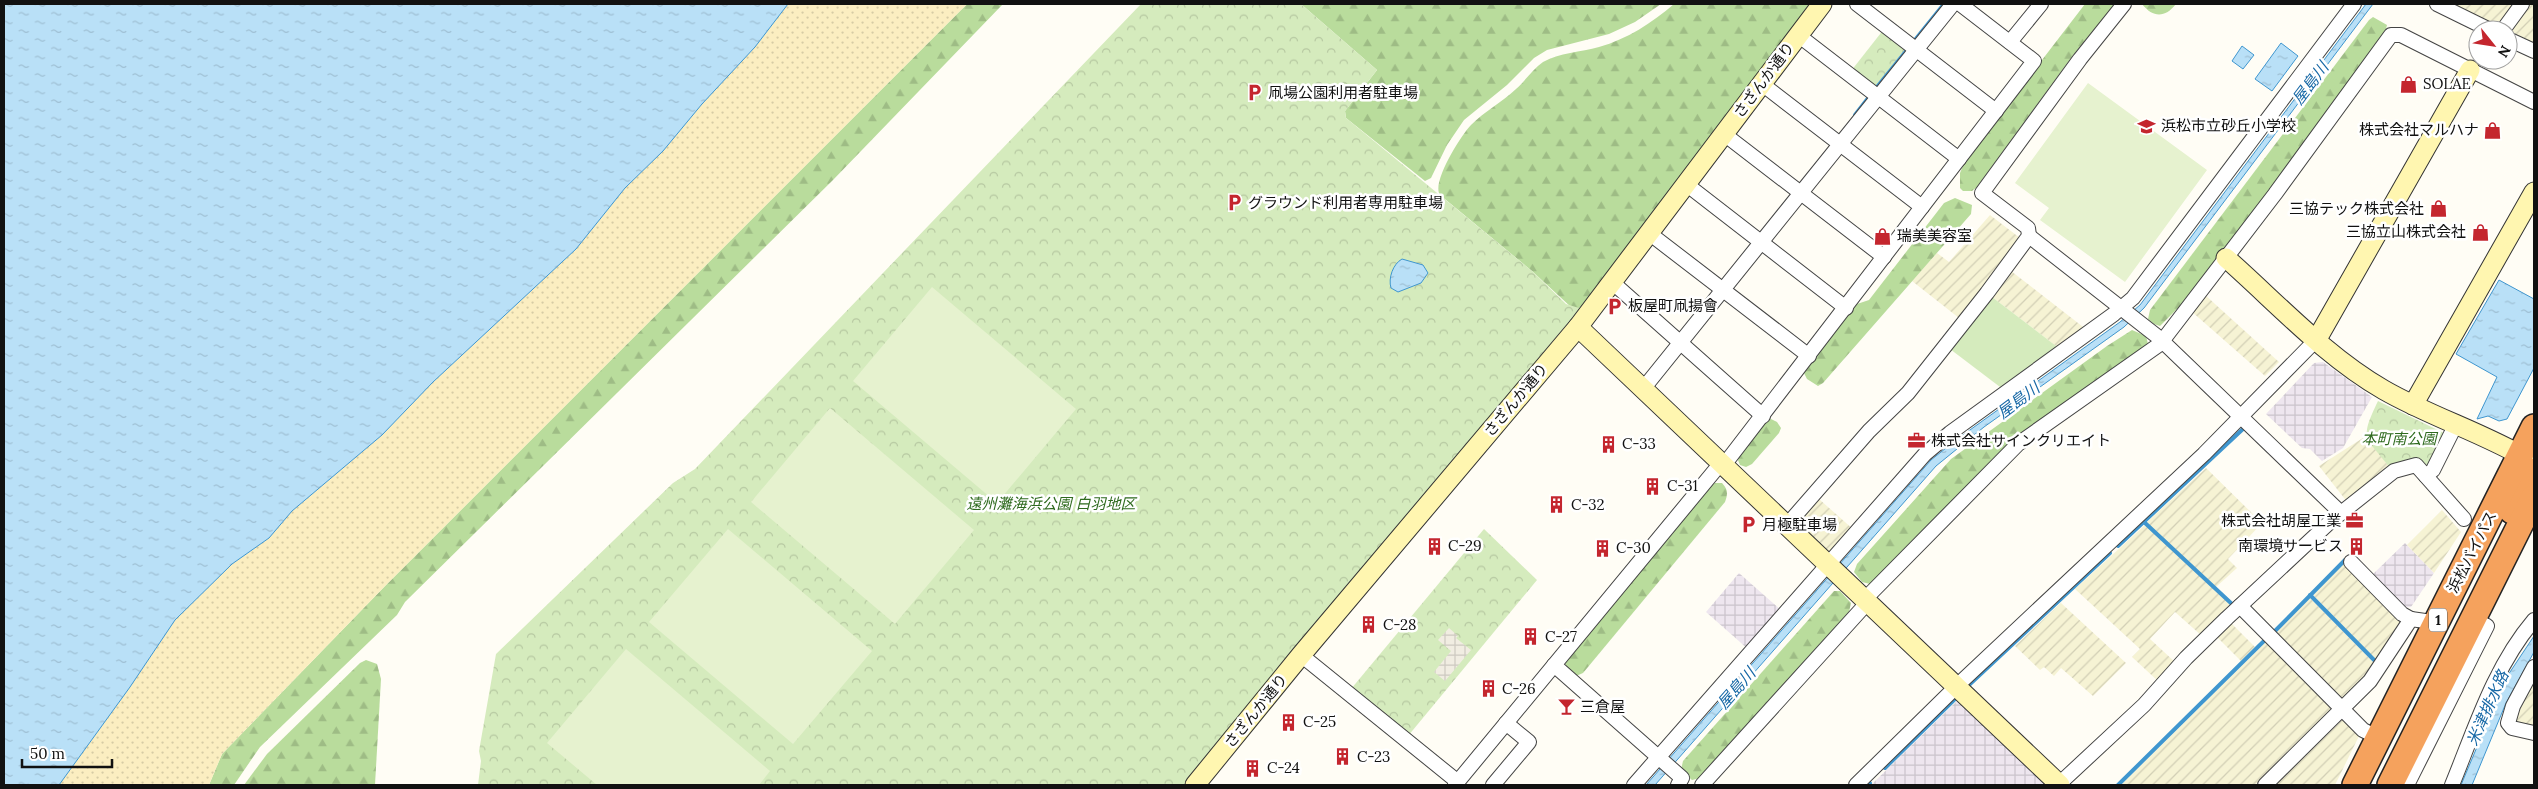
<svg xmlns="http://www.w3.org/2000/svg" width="2538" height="789" font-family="Lora,'Noto Sans JP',serif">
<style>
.industrial{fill:url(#industrial-grid)}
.farmland{fill:url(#farmland-furrows)}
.forest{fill:url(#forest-firs)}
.sand{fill:url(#sand-dots)}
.park{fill:url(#park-crowns)}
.garden{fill:#d5ebbd}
.pitch{fill:#e6f2cf}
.plaza{fill:url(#plaza-grid)}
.water{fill:url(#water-ripples);stroke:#3f96cf}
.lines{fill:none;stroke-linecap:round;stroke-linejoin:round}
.stream{stroke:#3f96cf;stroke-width:4}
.street-casing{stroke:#444;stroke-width:16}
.secondary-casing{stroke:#333;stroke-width:21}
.highway-casing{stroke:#222;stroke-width:28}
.street{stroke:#fff;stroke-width:14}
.secondary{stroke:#fff6b0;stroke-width:19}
.highway{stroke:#f5a25d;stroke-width:25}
.labels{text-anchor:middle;stroke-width:5;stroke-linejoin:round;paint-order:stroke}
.shield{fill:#fff;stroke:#585858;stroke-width:1}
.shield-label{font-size:14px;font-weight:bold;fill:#111}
.street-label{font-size:15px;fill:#111;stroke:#fff}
.poi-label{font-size:15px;fill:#111;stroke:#fff;text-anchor:start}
.park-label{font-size:15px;font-style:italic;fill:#2f6b1f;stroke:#fff}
.water-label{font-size:16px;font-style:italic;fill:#1768a6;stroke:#fff}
</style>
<defs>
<pattern id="industrial-grid" width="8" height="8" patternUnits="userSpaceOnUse" patternTransform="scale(1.25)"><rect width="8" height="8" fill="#eee6ef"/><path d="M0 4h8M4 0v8" fill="none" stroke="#cbc4cc"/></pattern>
<pattern id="farmland-furrows" width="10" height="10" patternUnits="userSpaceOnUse" patternTransform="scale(1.25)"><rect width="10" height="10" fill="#f6f3d4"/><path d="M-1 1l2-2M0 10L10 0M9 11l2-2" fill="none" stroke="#d2cfb5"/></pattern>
<pattern id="forest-firs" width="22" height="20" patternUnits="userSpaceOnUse" patternTransform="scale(1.25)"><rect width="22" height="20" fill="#b9dc9c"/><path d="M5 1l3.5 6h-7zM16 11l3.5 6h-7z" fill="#9ebc85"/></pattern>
<pattern id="sand-dots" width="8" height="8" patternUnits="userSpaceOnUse" patternTransform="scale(1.25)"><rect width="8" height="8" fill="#fbeec1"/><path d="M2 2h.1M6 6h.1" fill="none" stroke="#d6cba5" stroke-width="1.8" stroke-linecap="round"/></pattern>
<pattern id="park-crowns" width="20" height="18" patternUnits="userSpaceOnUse" patternTransform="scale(1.25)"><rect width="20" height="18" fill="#d5ebbd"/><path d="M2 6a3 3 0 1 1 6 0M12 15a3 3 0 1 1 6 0" fill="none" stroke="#b6c8a1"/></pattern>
<pattern id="plaza-grid" width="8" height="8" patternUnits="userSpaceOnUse" patternTransform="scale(1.25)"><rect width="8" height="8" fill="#f1ede2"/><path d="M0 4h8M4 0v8" fill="none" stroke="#cecac1"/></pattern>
<pattern id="water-ripples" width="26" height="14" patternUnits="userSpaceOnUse" patternTransform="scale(1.25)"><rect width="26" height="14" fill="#b9e0f7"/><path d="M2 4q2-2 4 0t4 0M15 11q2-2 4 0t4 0" fill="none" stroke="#9ebfd3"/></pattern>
</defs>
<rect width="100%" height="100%" fill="#fffdf5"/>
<!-- industrial -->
<g class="industrial">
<path d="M2323 362 2372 397 2343 448 2322 461 2310 449 2302 448 2266 414 2314 363Z"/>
<path d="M2405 543 2434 573 2411 607 2400 608 2370 577Z"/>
<path d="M1739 573 1783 612 1749 650 1706 612Z"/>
<path d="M1959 699 2049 785H1871Z"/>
</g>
<!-- farmland -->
<g class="farmland">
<path d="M2449 4H2517L2501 26 2497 27Z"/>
<path d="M2526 4H2534V45L2508 33Z"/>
<path d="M1990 215 2020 238 1959 318 1912 281 1937 253 1949 262Z"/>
<path d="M2011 271 2087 330 2060 349 1992 297Z"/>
<path d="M2204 294 2279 362 2265 376 2191 311Z"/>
<path d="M2366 436 2391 469 2348 503 2319 466Z"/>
<path d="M2206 468 2262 523 2228 559 2237 568 2216 587 2146 523Z"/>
<path d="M1819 499 1854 530 1828 555 1797 523Z"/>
<path d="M2442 510 2461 532 2434 573 2407 545Z"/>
<path d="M2145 525 2234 606 2202 636 2175 612 2150 639 2176 663 2159 682 2132 657 2140 649 2075 589Z"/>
<path d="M2345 561 2402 619 2377 661 2312 594Z"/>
<path d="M2309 597 2375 664 2341 701 2273 632Z"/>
<path d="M2061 603 2126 663 2093 696 2061 668 2054 676 2044 667 2040 670 2015 646Z"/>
<path d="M2229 621 2255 647 2241 661 2215 635Z"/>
<path d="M2268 640 2334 708 2255 785H2121Z"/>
<path d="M2534 671V730L2511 720Z"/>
<path d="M2344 718 2360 734 2335 785H2275Z"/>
</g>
<!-- forest -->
<g class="forest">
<path d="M967 4H1003L833 180 405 602 397 615 260 747 234 785H209L222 754 385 586Z"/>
<path d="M1301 4H1661L1635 22 1609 34 1547 50 1534 58 1507 85 1464 120 1447 145 1431 178 1425 181 1346 118 1345 111 1377 70Z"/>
<path d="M1674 4H1811L1585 303 1579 308H1572L1532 271 1440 195C1431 183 1461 135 1471 125 1485 111 1502 102 1516 89 1525 81 1533 69 1543 62 1559 53 1581 52 1599 47 1627 39 1652 23 1674 4Z"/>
<path d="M2085 4H2115L2074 54 1977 187 1972 191H1963L1960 188V173L1966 159Z"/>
<path d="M2142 4H2176C2165 18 2153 18 2142 4Z"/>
<path d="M2373 17 2387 25 2386 29 2291 163 2186 300 2160 326 2154 324 2148 319 2150 310 2369 20Z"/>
<path d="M1955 198 1972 205 1971 214 1823 383 1818 386 1807 379 1804 373 1806 368 1854 305 1869 300 1944 203Z"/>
<path d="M2132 330 2146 336 2148 344 2145 348 2032 428 1870 584 1862 582 1854 572 1857 564 1951 459 2107 346Z"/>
<path d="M1771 419 1777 422 1781 428 1779 433 1752 464 1746 467 1740 465 1738 460 1740 454 1765 422Z"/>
<path d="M1715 483H1722C1728 490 1728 493 1725 502L1583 673 1576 676 1566 666 1565 662 1708 488Z"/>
<path d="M1834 591H1840L1851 603 1849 612 1700 778 1692 780 1681 770 1683 761Z"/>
<path d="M366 660 377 664 381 679 375 785H244L267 754 360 663Z"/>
</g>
<!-- sand -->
<path class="sand" d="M788 4H967L385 586 222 754 209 785H59L130 687 175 620 232 564 269 538 292 511 382 435 433 382 576 249 625 188 663 151 702 104 755 47Z"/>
<!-- park -->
<g class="park">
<path d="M1141 4H1301L1377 70 1345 111 1346 118 1532 271 1566 304 1579 308 1585 303 1184 785H478L481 761 479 751 496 654 673 483 695 469Z"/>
<path d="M1884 29 1906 48 1875 87 1851 71Z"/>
<path d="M2378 401 2446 434 2430 466 2391 469C2365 435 2359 441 2378 401Z"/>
<path d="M1484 529 1537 580 1408 736 1351 689Z"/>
</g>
<!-- garden -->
<path class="garden" d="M1992 297 2060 349 2004 390 1950 349Z"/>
<!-- pitch -->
<g class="pitch">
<path d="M2088 83 2207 170 2125 282 2040 220 2049 208 2015 183Z"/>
<path d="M932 287 1076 409 997 503 853 381Z"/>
<path d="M830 408 974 530 895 624 751 502Z"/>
<path d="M728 529 872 651 793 744 649 622Z"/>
<path d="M626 649 770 771 759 785H597L547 743Z"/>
</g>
<!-- plaza -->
<path class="plaza" d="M1449 628 1458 636 1456 638 1471 650 1445 681 1434 672 1451 651 1438 640Z"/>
<!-- water -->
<g class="water">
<path d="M4 4H788L755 47 702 104 663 151 625 188 576 249 433 382 382 435 292 511 269 538 232 564 175 620 130 687 59 785H4Z"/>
<path d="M2366 4H2373L2144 308 2124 327 1984 427 1936 466 1655 785H1646L1931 460 1956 440 2120 322 2140 305Z"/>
<path d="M2281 43 2298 56 2272 91 2255 79Z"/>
<path d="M2242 46 2254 55 2243 69 2232 61Z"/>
<path d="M1402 259 1423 265 1428 273 1421 283 1398 292 1391 288C1388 278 1393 264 1402 259Z"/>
<path d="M2499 280 2534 299V368L2507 419 2499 421 2488 416 2477 419 2497 377 2456 354Z"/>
<path d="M2534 636V652L2506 703 2472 785H2461L2506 678Z"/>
</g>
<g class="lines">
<!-- stream -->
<g class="stream">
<path d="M1915 40 1944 4"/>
<path d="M1877 87 1907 50"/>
<path d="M1855 115 1869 97"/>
<path d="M2144 522 2233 605"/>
<path d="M2118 546 2244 428"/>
<path d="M2310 595 2375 661"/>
<path d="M2273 633 2345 560"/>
<path d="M1969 685 2110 553"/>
<path d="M1885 768 1954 700"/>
<path d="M1867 785 1870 783"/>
<path d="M2118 785 2267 638"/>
</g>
<defs>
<g id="street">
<path d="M1857 4 1996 111"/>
<path d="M2437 4 2490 30"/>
<path d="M2503 30 2522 4"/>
<path d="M1798 35 1959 159"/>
<path d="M2508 39 2534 51"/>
<path d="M2010 42 2041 4"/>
<path d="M1762 84 1922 207"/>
<path d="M1724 134 1884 257"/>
<path d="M1686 184 1846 308"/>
<path d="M1649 233 1809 356"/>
<path d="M2029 236 2158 337 2341 513"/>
<path d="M1612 282 1763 416"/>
<path d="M1643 389 1953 4"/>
<path d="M1724 465 2034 61 1960 4"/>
<path d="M2426 476 2433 470 2456 424"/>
<path d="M1787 525 1869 431 1908 393 1987 293 2029 236 2028 228 1982 193 2080 59 2124 4"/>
<path d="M2351 562 2402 614 2411 619"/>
<path d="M1865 599 2018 444 2160 344 2275 194 2391 35H2401L2534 102"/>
<path d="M2240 606 2363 730 2379 738"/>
<path d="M1301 655 1458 782"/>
<path d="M1554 665 1682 778 1678 785"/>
<path d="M2534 667 2513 706 2508 723 2512 728 2534 733"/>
<path d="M1455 785 1721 463"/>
<path d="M1493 785 1529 742 1506 723"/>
<path d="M1634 785 1925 454 1950 433 2114 314 2133 298 2354 4"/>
<path d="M1702 785 1868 602"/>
<path d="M1856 785 1962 681 2204 454 2317 339"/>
<path d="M2058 785 2144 705 2186 658 2227 618 2331 521 2394 471 2416 465 2464 519"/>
<path d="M2265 785 2370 681 2411 619 2425 621 2435 625"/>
<path d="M2407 785 2487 626 2473 619"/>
<path d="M2452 785C2475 729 2494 667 2534 620"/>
</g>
<g id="secondary">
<path d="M2226 258C2277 303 2325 356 2384 390 2431 417 2484 433 2531 461"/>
<path d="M1578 327 2060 785"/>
<path d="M2317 339 2470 70"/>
<path d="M2413 405 2534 192"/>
<path d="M1195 785 1301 655 1578 327 1822 4"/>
</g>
<g id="highway">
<path d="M2512 511 2534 471"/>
<path d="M2355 785 2534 427"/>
<path d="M2390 785 2534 497"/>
</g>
</defs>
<!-- street casing -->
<use href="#street" class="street-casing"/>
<!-- secondary casing -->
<use href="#secondary" class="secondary-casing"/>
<!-- highway casing -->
<use href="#highway" class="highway-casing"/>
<!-- street -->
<use href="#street" class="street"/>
<!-- secondary -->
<use href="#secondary" class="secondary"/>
<!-- highway -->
<use href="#highway" class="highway"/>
</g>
<!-- icons -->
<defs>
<symbol id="shop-bare" viewBox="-9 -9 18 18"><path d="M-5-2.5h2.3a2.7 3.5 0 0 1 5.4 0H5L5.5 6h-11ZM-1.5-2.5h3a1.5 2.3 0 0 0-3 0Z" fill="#c4262e" stroke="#fff" stroke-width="2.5" paint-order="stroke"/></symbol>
<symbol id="parking-bare" viewBox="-9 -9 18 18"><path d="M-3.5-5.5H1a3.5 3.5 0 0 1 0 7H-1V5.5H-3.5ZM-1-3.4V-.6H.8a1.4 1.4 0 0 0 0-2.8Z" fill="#c4262e" stroke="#fff" stroke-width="2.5" paint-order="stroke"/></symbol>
<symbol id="school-bare" viewBox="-9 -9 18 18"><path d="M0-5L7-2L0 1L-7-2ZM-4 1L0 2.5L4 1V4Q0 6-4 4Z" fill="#c4262e" stroke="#fff" stroke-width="2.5" paint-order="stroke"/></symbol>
<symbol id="office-bare" viewBox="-9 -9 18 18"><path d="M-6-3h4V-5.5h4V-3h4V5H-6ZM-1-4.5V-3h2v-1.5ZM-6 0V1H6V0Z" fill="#c4262e" stroke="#fff" stroke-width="2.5" paint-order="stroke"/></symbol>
<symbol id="building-bare" viewBox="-9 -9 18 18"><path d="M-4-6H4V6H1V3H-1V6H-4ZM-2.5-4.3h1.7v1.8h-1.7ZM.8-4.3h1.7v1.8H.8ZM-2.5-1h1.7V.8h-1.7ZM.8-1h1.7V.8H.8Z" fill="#c4262e" stroke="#fff" stroke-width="2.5" paint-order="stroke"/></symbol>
<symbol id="bar-bare" viewBox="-9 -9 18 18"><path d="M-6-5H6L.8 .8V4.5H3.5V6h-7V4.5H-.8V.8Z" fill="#c4262e" stroke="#fff" stroke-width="2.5" paint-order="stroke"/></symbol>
</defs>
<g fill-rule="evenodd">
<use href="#shop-bare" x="2396" y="72" width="25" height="25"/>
<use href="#parking-bare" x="1242" y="80" width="25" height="25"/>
<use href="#school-bare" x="2134" y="114" width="25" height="25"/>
<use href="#shop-bare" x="2480" y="118" width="25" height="25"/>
<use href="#parking-bare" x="1222" y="190" width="25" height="25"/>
<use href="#shop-bare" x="2426" y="196" width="25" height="25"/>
<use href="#shop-bare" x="2468" y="220" width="25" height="25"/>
<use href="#shop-bare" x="1870" y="224" width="25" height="25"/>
<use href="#parking-bare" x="1602" y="294" width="25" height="25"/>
<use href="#office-bare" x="1904" y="428" width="25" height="25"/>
<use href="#building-bare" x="1596" y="432" width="25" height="25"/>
<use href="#building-bare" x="1640" y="474" width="25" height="25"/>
<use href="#building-bare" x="1544" y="492" width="25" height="25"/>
<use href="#office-bare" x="2342" y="508" width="25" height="25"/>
<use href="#parking-bare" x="1736" y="512" width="25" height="25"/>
<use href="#building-bare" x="1422" y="534" width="25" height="25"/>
<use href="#building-bare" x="2344" y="534" width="25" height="25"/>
<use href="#building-bare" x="1590" y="536" width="25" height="25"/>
<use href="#building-bare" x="1356" y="612" width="25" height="25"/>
<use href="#building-bare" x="1518" y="624" width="25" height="25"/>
<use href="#building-bare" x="1476" y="676" width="25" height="25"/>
<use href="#bar-bare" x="1554" y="694" width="25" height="25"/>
<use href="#building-bare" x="1276" y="710" width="25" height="25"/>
<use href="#building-bare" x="1330" y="744" width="25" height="25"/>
<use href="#building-bare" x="1240" y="756" width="25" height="25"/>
</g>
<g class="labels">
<!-- shield labels -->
<rect class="shield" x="2429" y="608.5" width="18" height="23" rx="4"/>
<g class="shield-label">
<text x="2438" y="625">1</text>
</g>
<!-- street labels -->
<g class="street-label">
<text transform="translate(1764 80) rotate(-53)" y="5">さざんか通り</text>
<text transform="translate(1516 400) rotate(-50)" y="5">さざんか通り</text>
<text transform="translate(2472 552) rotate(-63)" y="5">浜松バイパス</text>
<text transform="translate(1256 711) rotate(-51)" y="5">さざんか通り</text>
</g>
<!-- poi labels -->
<g class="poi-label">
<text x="2423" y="89">SOLAE</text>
<text x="1268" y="98">凧場公園利用者駐車場</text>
<text x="2161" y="131">浜松市立砂丘小学校</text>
<text x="2479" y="135" text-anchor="end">株式会社マルハナ</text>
<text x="1248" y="208">グラウンド利用者専用駐車場</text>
<text x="2424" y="214" text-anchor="end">三協テック株式会社</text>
<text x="2466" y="237" text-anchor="end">三協立山株式会社</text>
<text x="1897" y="241">瑞美美容室</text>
<text x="1628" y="311">板屋町凧揚會</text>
<text x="1931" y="446">株式会社サインクリエイト</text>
<text x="1622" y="449">C-33</text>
<text x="1667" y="491">C-31</text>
<text x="1571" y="510">C-32</text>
<text x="2341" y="526" text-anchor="end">株式会社胡屋工業</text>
<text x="1762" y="530">月極駐車場</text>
<text x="1448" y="551">C-29</text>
<text x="2343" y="551" text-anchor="end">南環境サービス</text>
<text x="1616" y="553">C-30</text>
<text x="1383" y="630">C-28</text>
<text x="1545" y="642">C-27</text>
<text x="1502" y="694">C-26</text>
<text x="1580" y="712">三倉屋</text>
<text x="1303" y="727">C-25</text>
<text x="1357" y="762">C-23</text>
<text x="1267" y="773">C-24</text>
</g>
<!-- park labels -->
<g class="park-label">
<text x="2399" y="444">本町南公園</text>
<text x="1051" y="509">遠州灘海浜公園 白羽地区</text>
</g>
<!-- water labels -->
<g class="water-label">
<text transform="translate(2310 83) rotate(-53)" y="6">屋島川</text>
<text transform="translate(2018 400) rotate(-37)" y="6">屋島川</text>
<text transform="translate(1736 688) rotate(-49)" y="6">屋島川</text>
<text transform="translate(2487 708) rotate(-66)" y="6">米津排水路</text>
</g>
</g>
<!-- border -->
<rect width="2538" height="789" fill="none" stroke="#111111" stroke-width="10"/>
<!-- north arrow -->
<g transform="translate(2493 45) rotate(120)"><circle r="24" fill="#ffffff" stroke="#a0a0a0"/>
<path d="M0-4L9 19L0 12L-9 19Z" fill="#c4262e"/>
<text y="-8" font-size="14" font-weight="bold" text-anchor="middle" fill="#111111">N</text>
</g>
<!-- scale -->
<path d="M22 759v8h90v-8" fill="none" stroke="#111111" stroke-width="2.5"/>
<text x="30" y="759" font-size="15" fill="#111111" stroke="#ffffff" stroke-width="4" paint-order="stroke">50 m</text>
</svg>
